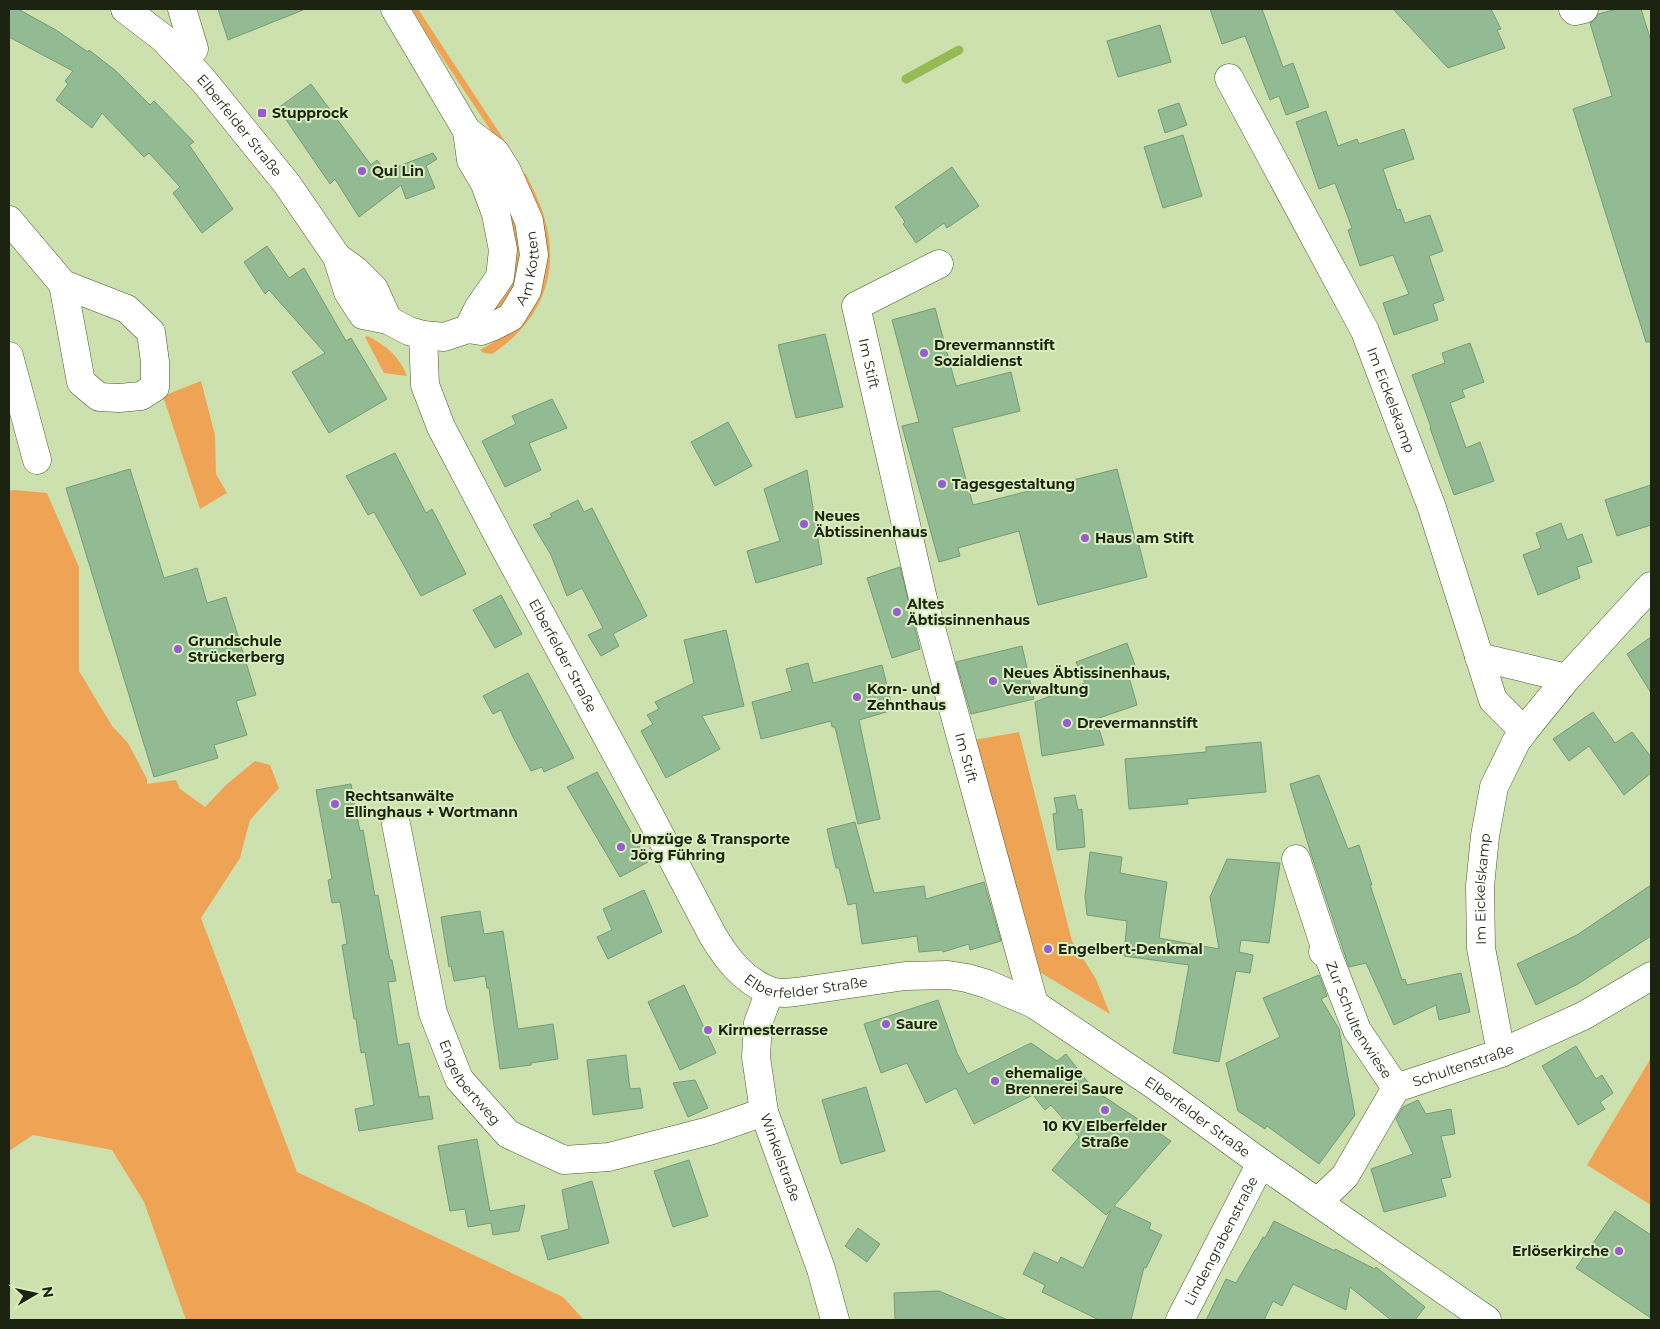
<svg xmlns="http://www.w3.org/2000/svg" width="1660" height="1329" font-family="Montserrat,sans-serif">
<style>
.green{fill:#eea454}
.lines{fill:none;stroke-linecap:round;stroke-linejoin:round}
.stream{stroke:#96ba54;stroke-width:9}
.building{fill:#92ba93;stroke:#759c77}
.minor-casing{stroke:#48592d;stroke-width:29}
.major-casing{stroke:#48592d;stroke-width:29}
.minor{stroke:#fff;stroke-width:28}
.major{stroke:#fff;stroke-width:28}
.poi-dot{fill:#995bd1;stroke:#d9eebc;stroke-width:2}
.labels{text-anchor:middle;stroke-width:4;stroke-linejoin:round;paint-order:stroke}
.poi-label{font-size:14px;font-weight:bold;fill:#1c2411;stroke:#d9eebc;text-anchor:start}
.street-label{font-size:14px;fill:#1c2411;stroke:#d9eebc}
</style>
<rect width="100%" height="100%" fill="#cde1af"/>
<!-- green -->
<g class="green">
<path d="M412 9H418L514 155 509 158 428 36Z"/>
<path d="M517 173 526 174C533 189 541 204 545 220 561 276 539 323 492 354L484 353 480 350C505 337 513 327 530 306Z"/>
<path d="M503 202 516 212 523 251 518 283 498 314 476 321Z"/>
<path d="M368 336C385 345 400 357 407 376L384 373 365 337Z"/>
<path d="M201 381 215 435 216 474 227 493 200 509 163 396Z"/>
<path d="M14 490 47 493 79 567V671L112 726 128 743 147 779V784L176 780 180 789 205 807 226 785 255 761 270 765 279 788 250 820 240 858 201 918 297 1172 563 1297 584 1320H186L144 1202 112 1150 33 1135 9 1151V491Z"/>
<path d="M1019 732 1072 941 1096 979 1110 1014 1036 970 974 740Z"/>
<path d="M1651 1058V1205L1587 1165Z"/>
</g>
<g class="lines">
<!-- stream -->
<path class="stream" d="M906 79 959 50"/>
</g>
<!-- building -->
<g class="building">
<path d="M9 9H18L56 30 88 52 89 50 116 71 150 105 154 101 194 142 189 145 233 209 202 233 173 193 180 187 149 153 144 157 102 113 92 128 56 100 68 84 65 81 73 71 9 37Z"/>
<path d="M218 9H303V10L228 40Z"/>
<path d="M1210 9H1262L1283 67 1293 63 1309 107 1286 115 1279 96 1270 100 1245 36 1222 44Z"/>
<path d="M1393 9H1491L1501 29 1497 30 1505 48 1448 68Z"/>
<path d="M1617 9H1641L1651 41V342H1646L1573 109 1612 96 1590 23 1595 20 1598 14Z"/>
<path d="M1160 25 1171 62 1118 77 1107 41Z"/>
<path d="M311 84 371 165 377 160 386 171 433 153 437 159 426 166 435 188 406 199 401 185 359 217 335 179 330 184 278 108Z"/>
<path d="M1179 103 1187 125 1165 133 1158 110Z"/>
<path d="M1326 111 1338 146 1357 139 1359 144 1404 129 1414 159 1383 169 1397 210 1400 209 1405 223 1430 215 1443 251 1429 256 1444 300 1433 304 1438 320 1394 335 1383 303 1409 294 1393 255 1360 266 1348 230 1352 228 1335 183 1319 189 1296 122Z"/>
<path d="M1183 135 1202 196 1163 208 1144 147Z"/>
<path d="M952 167 979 206 947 228 944 223 916 243 903 224 905 222 895 207Z"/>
<path d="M267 246 289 278 304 268 346 341 351 338 387 399 329 433 292 372 325 353 269 290 265 294 244 262Z"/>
<path d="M935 308 956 386 1011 372 1020 411 952 428 973 505 1117 469 1136 542 1138 541 1147 577 1038 605 1019 531 958 548 960 556 939 562 902 426 919 422 892 320Z"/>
<path d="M825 334 843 407 796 418 778 345Z"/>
<path d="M1470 343 1484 382 1462 390 1465 397 1450 403 1466 448 1480 442 1494 481 1454 495 1430 428 1431 427 1412 375 1445 363 1442 353Z"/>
<path d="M552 399 567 428 529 443 541 470 505 487 482 441 516 424 512 416Z"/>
<path d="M728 422 752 466 715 486 691 442Z"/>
<path d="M395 453 426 513 432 509 466 574 421 596 374 512 368 515 346 476Z"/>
<path d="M130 469 164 578 197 568 207 603 226 597 256 695 236 701 247 735 214 745 218 758 154 777 66 488Z"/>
<path d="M807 470 822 564 756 583 747 551 780 541 764 489Z"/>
<path d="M1651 485V525L1617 536 1605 500Z"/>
<path d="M578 500 584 512 592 508 647 616 613 634 619 646 601 656 588 635 603 628 582 588 567 596 551 555 533 525 552 517 550 514Z"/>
<path d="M1561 523 1567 540 1582 534 1592 562 1577 567 1580 578 1538 595 1523 555 1541 548 1536 533Z"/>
<path d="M900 567 920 649 892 658 867 578Z"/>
<path d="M501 595 522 634 495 648 473 610Z"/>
<path d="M726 630 744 706 702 716 720 749 666 778 641 731 653 724 647 715 659 709 655 702 694 683 684 640Z"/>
<path d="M1651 637V693L1627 654Z"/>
<path d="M1127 643 1136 668 1127 670 1137 705 1096 719 1104 745 1042 756 1035 702 1085 683 1076 662Z"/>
<path d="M1022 646 1034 699 971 714 956 662Z"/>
<path d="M808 663 813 683 882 665 893 710 859 720 880 819 858 824 835 727H832L831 721 761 739 752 702 792 691 786 669Z"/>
<path d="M528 673 574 758 544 772 542 767 531 771 512 735 501 710 493 714 483 696Z"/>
<path d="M1593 712 1615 743 1632 732 1651 757V773L1624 795 1589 746 1569 761 1553 739Z"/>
<path d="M1261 742 1266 792 1187 799 1188 804 1129 809 1125 759 1206 752V747Z"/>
<path d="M597 772 648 862 620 877 567 787Z"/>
<path d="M1319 775 1348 849 1359 845 1372 885H1370L1402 980 1405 979 1407 985 1461 973 1470 1012 1439 1020 1436 1005 1394 1025 1366 963 1349 967 1311 854 1290 784Z"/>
<path d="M351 784 360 831 363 830 375 896 378 895 390 960H392L396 981 388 982 398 1045 409 1043 419 1097 429 1096 433 1119 359 1131 355 1109 374 1105 365 1052 361 1053 356 1019H354L342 945 347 944 340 902 332 903 328 880 332 879 316 790Z"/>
<path d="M1075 795 1078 810 1082 809 1085 847 1057 850 1053 814 1057 813 1054 798Z"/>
<path d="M855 822 874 893 924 886 926 899 984 882 1001 941 970 950 969 944 943 952 942 950 919 952 917 936 862 944 856 903 848 905 839 868H836L827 829Z"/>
<path d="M1090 852 1122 857 1120 873 1167 882 1159 938 1219 949 1210 897 1227 859 1280 863 1269 943 1241 940 1239 952 1253 955 1250 973 1236 971 1219 1062 1173 1053 1189 965 1124 956 1127 921 1087 915 1085 897Z"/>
<path d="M1651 885V936L1578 984 1536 1005 1517 964 1577 935Z"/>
<path d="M644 890 662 932 608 959 597 937 612 930 603 909Z"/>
<path d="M480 911 484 934 503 931 518 1029 553 1024 558 1059 531 1063V1065L500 1069 489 988H487L485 976 454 981 451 966 449 967 441 917Z"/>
<path d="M1319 975 1327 996 1321 999 1339 1029 1355 1115 1319 1164 1267 1126 1265 1129 1238 1111 1226 1063 1280 1037 1263 998Z"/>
<path d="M684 985 716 1053 680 1070 648 1002Z"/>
<path d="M938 1000 957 1053 968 1074 1031 1043 1057 1061 1066 1054 1094 1090 1171 1141 1114 1206 1151 1223 1149 1229 1162 1235 1146 1268 1144 1267 1131 1320H1099L1042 1292 1045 1285 1023 1274 1034 1252 1058 1263 1061 1257 1083 1268 1111 1210 1106 1215 1052 1170 1079 1137 1051 1105 1045 1110 1033 1095 974 1124 956 1088 926 1103 907 1063 881 1073 864 1024Z"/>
<path d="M1576 1046 1596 1079 1602 1075 1613 1093 1600 1102 1605 1109 1578 1125 1542 1066Z"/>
<path d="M626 1055 630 1089 640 1088 643 1108 593 1115 587 1060Z"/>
<path d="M695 1080 708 1108 688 1117 673 1083Z"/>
<path d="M866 1087 885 1151 841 1164 822 1100Z"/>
<path d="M1418 1100 1426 1114 1451 1109 1455 1134 1441 1136 1451 1177 1441 1179 1446 1196 1384 1212 1371 1169 1413 1154 1396 1119 1403 1107Z"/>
<path d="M477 1139 490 1211 525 1205 519 1231 493 1235 491 1223 468 1227 465 1209 450 1211 438 1146Z"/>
<path d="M689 1160 708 1216 673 1227 654 1171Z"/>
<path d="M592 1181 609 1243 548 1260 541 1236 569 1229 562 1190Z"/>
<path d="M1615 1211 1651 1235V1318L1576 1268Z"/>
<path d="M1274 1221 1335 1251V1249L1375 1269 1376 1267 1425 1307 1415 1320H1391L1350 1287 1346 1310 1293 1284 1282 1306 1273 1301 1264 1320H1206L1226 1279 1236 1283 1255 1250H1256L1263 1237 1265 1238Z"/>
<path d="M858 1228 880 1244 867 1262 845 1246Z"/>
<path d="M939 1291 1008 1320H895L894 1293Z"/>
</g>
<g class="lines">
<defs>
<g id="minor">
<path d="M182 9 194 49"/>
<path d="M1573 9 1575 11 1584 9"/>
<path id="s1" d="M1229 78 1365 331 1432 508 1493 700 1524 731"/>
<path d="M9 220 63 284 127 309 151 332 155 362V387L141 396 119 398 99 397 81 382 63 284"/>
<path id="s2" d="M939 264 856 306 923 599 1034 1004"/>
<path id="s3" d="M423 335 425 385 441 427 501 541 650 816 713 936C727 959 743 980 768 990 777 994 787 993 796 992L905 976 948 975 967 978 987 984 1034 1004 1157 1087 1261 1163 1487 1320"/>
<path d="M9 356 37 460"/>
<path d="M1479 657 1567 678"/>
<path id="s4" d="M396 824 433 1013 459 1079 508 1134 564 1160 609 1157 709 1131 764 1112"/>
<path d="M1296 859 1326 950"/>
<path id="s5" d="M1323 952 1326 950 1357 1030 1396 1088"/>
<path id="s6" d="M770 991 758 1023 756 1057 764 1112 821 1269 835 1320"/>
<path id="s7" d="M1501 1053 1481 948 1480 886 1485 836 1494 787 1516 742 1524 731 1567 678 1651 586"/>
<path id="s8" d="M1318 1202 1345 1176 1396 1088 1501 1053 1583 1016 1651 976"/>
<path id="s9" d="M1180 1320 1261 1163"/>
</g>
<g id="major">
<path id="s10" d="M125 9 163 38 203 80 287 184 337 257 348 292 363 315 388 320 409 331 423 335 444 337 468 329 481 331 494 326 511 317 527 291 534 255 529 221 507 171 495 152 467 131 395 9"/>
<path d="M467 131 471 160 485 184 496 214 503 250 500 277 479 307 468 329"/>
<path d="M337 257 355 270 374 289 388 320"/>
</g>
</defs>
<!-- minor casing -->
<use href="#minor" class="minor-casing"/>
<!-- major casing -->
<use href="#major" class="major-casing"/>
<!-- minor -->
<use href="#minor" class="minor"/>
<!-- major -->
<use href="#major" class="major"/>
</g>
<!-- markers -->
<g class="poi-dot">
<rect x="257" y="108" width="10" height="10" rx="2.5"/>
<circle cx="362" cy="171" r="5"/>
<circle cx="924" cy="353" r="5"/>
<circle cx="942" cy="484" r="5"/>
<circle cx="804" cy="524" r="5"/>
<circle cx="1085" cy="538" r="5"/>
<circle cx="897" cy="612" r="5"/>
<circle cx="178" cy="649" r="5"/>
<circle cx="993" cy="681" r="5"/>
<circle cx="857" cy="697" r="5"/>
<circle cx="1067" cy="723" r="5"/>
<circle cx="335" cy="804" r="5"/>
<circle cx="621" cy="847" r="5"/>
<circle cx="1048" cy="949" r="5"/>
<circle cx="886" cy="1024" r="5"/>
<circle cx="708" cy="1030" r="5"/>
<circle cx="995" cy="1081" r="5"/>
<circle cx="1105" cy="1110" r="5"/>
<circle cx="1619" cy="1251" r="5"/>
</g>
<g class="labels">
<!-- poi labels -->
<g class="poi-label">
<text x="272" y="118">Stupprock</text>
<text x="372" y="176">Qui Lin</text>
<text x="934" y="350">Drevermannstift<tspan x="934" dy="16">Sozialdienst</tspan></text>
<text x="952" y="489">Tagesgestaltung</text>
<text x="814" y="521">Neues<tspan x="814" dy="16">Äbtissinenhaus</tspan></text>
<text x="1095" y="543">Haus am Stift</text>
<text x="907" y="609">Altes<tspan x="907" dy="16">Äbtissinnenhaus</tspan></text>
<text x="188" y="646">Grundschule<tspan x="188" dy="16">Strückerberg</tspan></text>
<text x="1003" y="678">Neues Äbtissinenhaus,<tspan x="1003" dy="16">Verwaltung</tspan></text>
<text x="867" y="694">Korn- und<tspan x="867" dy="16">Zehnthaus</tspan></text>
<text x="1077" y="728">Drevermannstift</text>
<text x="345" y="801">Rechtsanwälte<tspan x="345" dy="16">Ellinghaus + Wortmann</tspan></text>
<text x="631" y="844">Umzüge &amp; Transporte<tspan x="631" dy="16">Jörg Führing</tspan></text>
<text x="1058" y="954">Engelbert-Denkmal</text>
<text x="896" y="1029">Saure</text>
<text x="718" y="1035">Kirmesterrasse</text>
<text x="1005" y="1078">ehemalige<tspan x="1005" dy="16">Brennerei Saure</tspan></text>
<text x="1105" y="1131" text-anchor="middle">10 KV Elberfelder<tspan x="1105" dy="16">Straße</tspan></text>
<text x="1609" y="1256" text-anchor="end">Erlöserkirche</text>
</g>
<!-- street labels -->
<g class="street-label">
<text dy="5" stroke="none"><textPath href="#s10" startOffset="164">Elberfelder Straße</textPath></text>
<text dy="5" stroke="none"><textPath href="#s10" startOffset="602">Am Kotten</textPath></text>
<text dy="5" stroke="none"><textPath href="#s2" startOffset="152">Im Stift</textPath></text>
<text dy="5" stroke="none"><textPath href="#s1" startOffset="361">Im Eickelskamp</textPath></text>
<text dy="5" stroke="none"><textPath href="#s3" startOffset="354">Elberfelder Straße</textPath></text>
<text dy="5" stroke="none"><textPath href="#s2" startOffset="558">Im Stift</textPath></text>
<text dy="5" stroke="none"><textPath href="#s7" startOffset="166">Im Eickelskamp</textPath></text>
<text dy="5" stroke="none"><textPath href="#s3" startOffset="788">Elberfelder Straße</textPath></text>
<text dy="5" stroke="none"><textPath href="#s5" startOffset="81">Zur Schultenwiese</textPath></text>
<text dy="5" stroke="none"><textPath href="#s8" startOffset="210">Schultenstraße</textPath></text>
<text dy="5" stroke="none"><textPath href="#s4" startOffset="272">Engelbertweg</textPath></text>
<text dy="5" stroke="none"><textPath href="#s3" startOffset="1222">Elberfelder Straße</textPath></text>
<text dy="5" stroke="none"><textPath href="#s6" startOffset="172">Winkelstraße</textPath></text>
<text dy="5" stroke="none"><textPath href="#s9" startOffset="89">Lindengrabenstraße</textPath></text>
</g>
</g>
<!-- border -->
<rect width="1660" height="1329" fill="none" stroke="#1c2411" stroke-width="20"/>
<!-- north arrow -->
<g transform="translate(35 1294) rotate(81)" stroke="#d9eebc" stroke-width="4" paint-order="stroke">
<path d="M0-4L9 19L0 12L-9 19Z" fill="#1c2411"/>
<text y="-8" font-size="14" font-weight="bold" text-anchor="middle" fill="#1c2411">N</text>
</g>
</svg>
